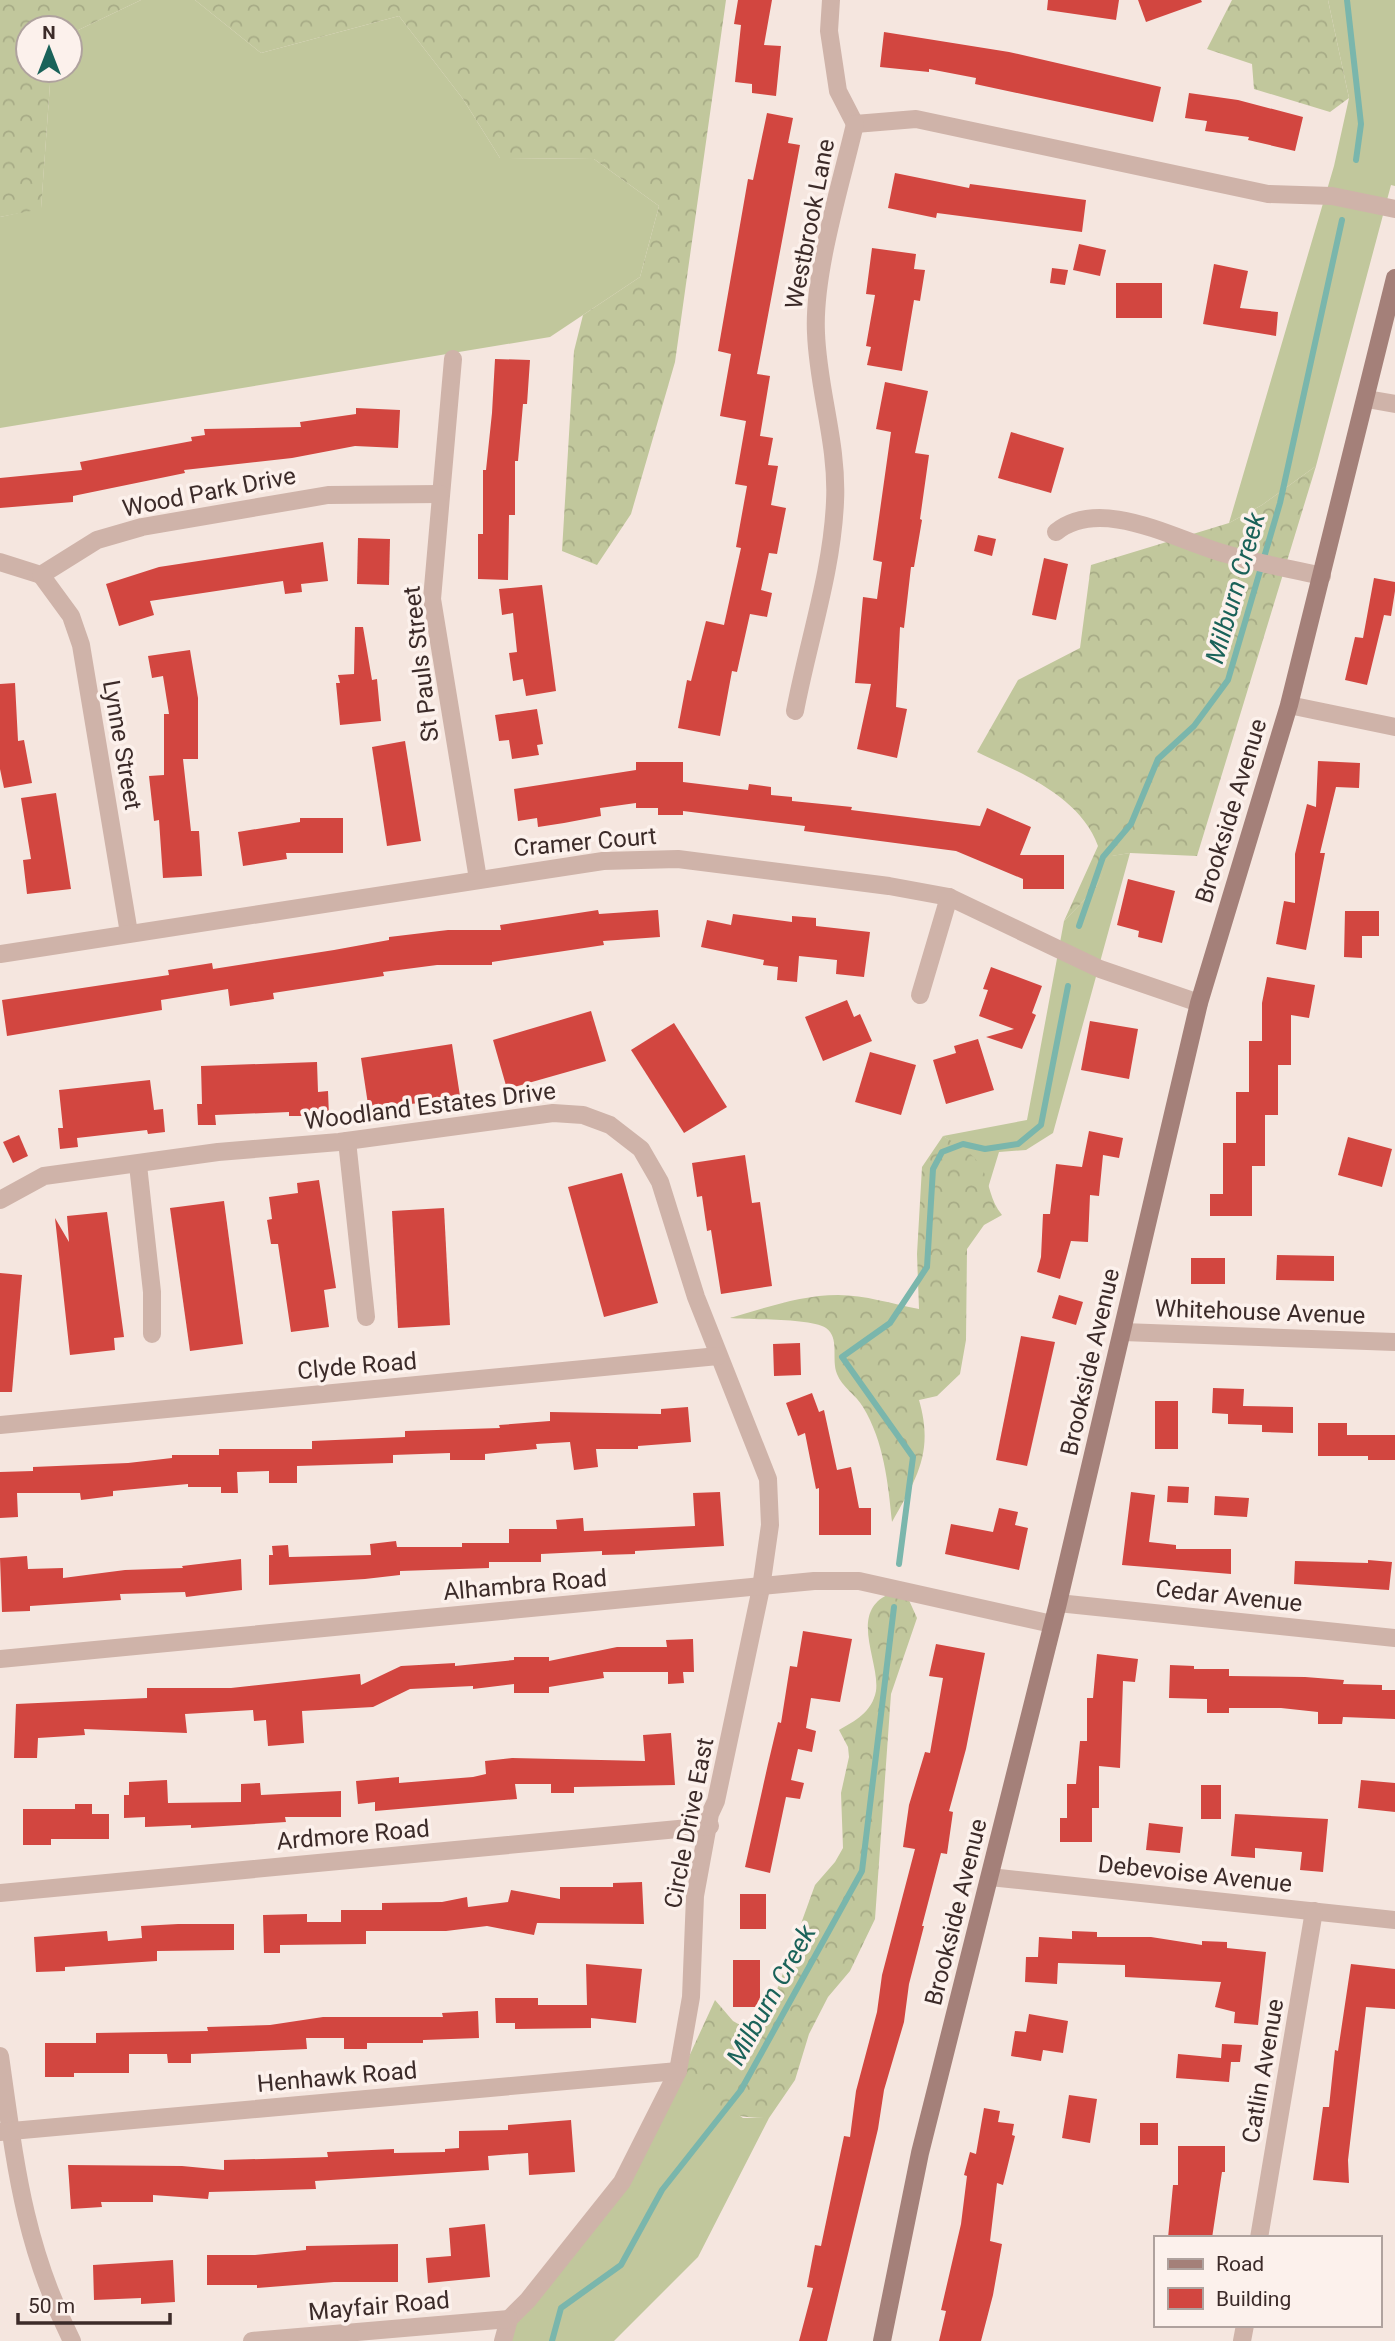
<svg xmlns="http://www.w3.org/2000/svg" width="1395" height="2341" font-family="Roboto,sans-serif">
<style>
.grass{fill:#c1c79c}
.forest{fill:url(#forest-crowns)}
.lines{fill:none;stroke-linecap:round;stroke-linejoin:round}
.stream{stroke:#7ab6ac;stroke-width:6}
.building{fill:#d24640}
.minor{stroke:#cfb3a9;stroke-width:18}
.secondary{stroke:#a48079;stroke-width:18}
.labels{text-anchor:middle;stroke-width:7;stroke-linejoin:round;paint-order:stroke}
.street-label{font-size:24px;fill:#3c2b29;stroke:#fcf1ec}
.water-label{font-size:26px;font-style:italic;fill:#1a6259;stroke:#fcf1ec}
</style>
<defs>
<pattern id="forest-crowns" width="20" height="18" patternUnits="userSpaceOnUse" patternTransform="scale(1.75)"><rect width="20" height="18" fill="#c1c79c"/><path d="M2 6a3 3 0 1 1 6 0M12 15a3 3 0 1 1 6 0" fill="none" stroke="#a7ab86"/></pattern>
</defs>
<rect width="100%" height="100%" fill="#f5e6df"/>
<!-- grass -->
<g class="grass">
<path d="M141 0H195L261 53 399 16 463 99 500 158 594 159 659 206 640 277 550 337 0 428V217L41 208 51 70H70V34Z"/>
<path d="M1328 0H1395V186L1391 185 1316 466 1262 505 1229 523 1334 166 1349 98Z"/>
<path d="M1130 853 1053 1133 1026 1150 999 1152 988 1188C980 1161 967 1151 943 1136L1027 1120 1064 921 1095 889 1111 856Z"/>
<path d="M681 2074 743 2118H769L698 2257 614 2341H506L511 2321 620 2191Z"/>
</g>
<!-- forest -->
<g class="forest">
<path d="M0 0H141L70 34V28H28V70H51L41 209 0 217Z"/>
<path d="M195 0H726L675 362 631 514 597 565 562 551 574 351 583 315 640 277 659 206 594 159 500 158 463 99 399 16 261 53Z"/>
<path d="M1232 0H1328L1349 98 1330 112 1254 89 1252 64 1207 49Z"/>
<path d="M1316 466 1197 856 1130 853 1112 856 1095 889 1064 921 1098 846C1080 796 1021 773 977 752L1018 680 1080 648 1091 565 1229 523 1262 505Z"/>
<path d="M943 1136C958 1145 973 1152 982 1168 990 1184 990 1201 1002 1215L984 1225 967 1249 966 1340 960 1374 937 1396 919 1400C934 1452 917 1478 892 1522 888 1482 884 1442 863 1407 856 1395 842 1387 837 1374 831 1359 840 1338 826 1328 811 1318 752 1320 730 1318 765 1308 801 1295 838 1295 865 1295 892 1304 919 1309L917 1254 922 1167Z"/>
<path d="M887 1595 908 1598 917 1618 891 1694 875 1919 850 1971 828 1997 809 2034 795 2080 769 2118C725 2118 706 2109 681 2074L715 2000 733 2021 747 2029 766 2009 778 1987 815 1885 835 1862 843 1848 841 1793 849 1757 848 1747 839 1730C855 1721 872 1712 876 1691 880 1662 849 1614 887 1595Z"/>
</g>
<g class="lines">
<!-- stream -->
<g class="stream">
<path d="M1347 0 1361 124 1356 160"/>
<path d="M1079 926 1103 857 1131 824 1158 759 1194 726 1228 680 1280 503 1342 220"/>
<path d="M899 1564 913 1457 842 1357 890 1323 927 1267 933 1169 942 1152 963 1144 985 1149 1018 1144 1041 1125 1068 986"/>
<path d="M552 2341 561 2308 621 2265 662 2190 741 2090 862 1871 894 1607"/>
</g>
</g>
<!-- building -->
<g class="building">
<path d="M738 0H772L764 45 781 46 776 96 752 93V84L735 82 741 25 734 24Z"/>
<path d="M1048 0H1119L1116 20 1047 10Z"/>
<path d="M1138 0H1201L1202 2 1146 22Z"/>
<path d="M884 32 1009 52 1161 87 1153 122 975 84 976 78 929 69V72L880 67Z"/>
<path d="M1189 93 1238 100 1303 117 1295 151 1248 140 1249 137 1205 131 1207 121 1185 118Z"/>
<path d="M767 113 793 118 788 143 800 145 757 374 770 376 760 436 773 438 768 465 778 466 771 505 786 508 777 554 769 553 761 590 772 593 767 617 750 614 737 672 732 671 720 736 678 728 687 680 691 681 706 621 724 625 741 548 736 547 747 486 735 484 746 421 720 416 731 354 718 351 748 179 753 180Z"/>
<path d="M895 173 969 188 970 184 1086 200 1082 232 937 213 936 218 888 208Z"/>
<path d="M1079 244 1106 250 1100 276 1073 270Z"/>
<path d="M872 248 916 254 914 269 925 270 920 301 914 300 902 371 867 365 871 347 866 346 875 295 866 294Z"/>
<path d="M1214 264 1248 271 1240 308 1278 312 1276 336 1203 324Z"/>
<path d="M1052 268 1068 270 1065 285 1050 283Z"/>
<rect x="1116" y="283" width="46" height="35"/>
<path d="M495 359 530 360 527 404H523L518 461H515V515H509L508 580 478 579V534H483V470H486L492 413Z"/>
<path d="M885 382 928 391 915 453 929 455 920 519 922 520 914 567H911L904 628 900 627 896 707 907 709 897 758 857 749 871 684 855 683 863 597 877 599 882 562 873 560 891 432 876 429Z"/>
<path d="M356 408 400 410 398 448 355 446 292 458 184 470 185 473 73 496V502L0 508V478L82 470 80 462 192 441 191 437 205 435 204 429 301 427 300 422 356 414Z"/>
<path d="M1011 432 1064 448 1051 493 998 478Z"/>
<path d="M978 535 996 539 992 556 974 551Z"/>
<path d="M358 538 390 539 389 585 357 584Z"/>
<path d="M323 542 328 581 301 584 302 592 285 594 283 581 150 601 154 615 119 626 106 584 159 567Z"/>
<path d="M1044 558 1068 564 1056 620 1032 615Z"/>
<path d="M1374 578 1395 582V591L1391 616 1384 615 1367 685 1345 680 1355 637 1363 638Z"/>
<path d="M542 585 556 691 526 696 523 679 513 681 509 653 517 652 513 613 502 615 499 589Z"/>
<path d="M355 627H363L372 680 377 679 381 721 340 725 336 683H340L338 675 354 674Z"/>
<path d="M190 650 198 698V759H183L191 831H199L202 876 163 878 159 820 154 821 149 776 164 775V714H169L163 676 152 678 148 656Z"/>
<path d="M15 683 18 741 24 740 32 783 4 788 0 769V684Z"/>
<path d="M537 709 543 744 537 745 539 755 512 759 509 740 499 741 495 715Z"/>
<path d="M405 741 421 841 387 846 372 747Z"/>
<path d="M1318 761 1360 763 1359 788 1336 787 1320 853H1325L1306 950 1276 944 1284 901 1295 903V854L1307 804 1316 807Z"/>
<path d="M636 762H683V782L748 790 749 784 771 787V795L792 797V801L852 807 851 810 980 826 987 808 1031 827 1020 855H1064V889H1023V879L956 851 804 831 805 826 683 811V815H658V808H636V803L600 808 601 816 564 823 538 827 537 818 518 821 514 789 636 770Z"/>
<path d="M56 793 71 889 27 894 23 860 31 859 21 798Z"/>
<path d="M300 818H343V853H286L287 859 243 866 238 832 300 822Z"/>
<path d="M1128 879 1175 891 1162 943 1138 937 1139 931 1117 925Z"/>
<path d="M598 910 599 914 658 910 660 937 603 941 604 945 492 962V965H437L383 972 384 976 273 993 274 999 230 1006 228 989 161 1000 162 1010 7 1036 2 1000 169 975 168 970 212 963 213 969 334 950 389 940V937L448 930H501L500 925Z"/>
<path d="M1345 911H1379V936H1362V958L1344 957Z"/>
<path d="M733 914 792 922V916L816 918V926L870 932 864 977 836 974 837 960 799 956 797 982 777 980 778 967 763 965 764 960 701 947 707 920 731 925Z"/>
<path d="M991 967 1042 986 1032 1013 1036 1015 1022 1049 986 1037 1014 1029 979 1016 988 990 983 989Z"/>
<path d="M1267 977 1315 985 1309 1018 1291 1015V1065H1278V1115H1265V1166H1252V1216H1210V1194H1223V1143H1236V1092H1249V1041H1262V1003Z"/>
<path d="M847 1000 854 1017 860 1014 872 1041 823 1061 805 1017Z"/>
<path d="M591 1011 606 1061 507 1089 493 1040Z"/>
<path d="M1090 1021 1138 1029 1129 1079 1081 1070Z"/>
<path d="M674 1023 727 1107 684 1133 631 1050Z"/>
<path d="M978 1039 994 1090 946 1104 933 1060 956 1053 954 1046Z"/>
<path d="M452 1044 460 1096 369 1111 361 1058Z"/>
<path d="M870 1052 916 1065 901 1115 855 1102Z"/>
<path d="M317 1062 318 1092 328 1091 329 1116H289V1112L215 1115 216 1125H198L197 1104H202L201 1066Z"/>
<path d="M150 1080 154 1110 163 1109 165 1132 148 1134 147 1130 77 1138 78 1147 60 1149 58 1128H63L59 1090Z"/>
<path d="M1089 1131 1123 1138 1119 1158 1103 1155 1099 1196 1090 1195 1088 1242 1071 1241 1060 1279 1037 1272 1041 1257 1043 1214H1050L1056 1164 1082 1167Z"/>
<path d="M19 1135 28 1156 13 1163 3 1142Z"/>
<path d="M1348 1137 1392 1149 1382 1187 1338 1175Z"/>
<path d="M745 1155 752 1203 760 1202 772 1286 721 1294 711 1230 707 1231 702 1196 697 1197 692 1163Z"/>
<path d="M622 1173 658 1303 604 1317 568 1187Z"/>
<path d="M319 1180 336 1288 324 1290 329 1327 291 1332 278 1244H271L267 1220 272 1219 269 1197 298 1193 297 1183Z"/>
<path d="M224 1201 243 1344 190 1351 170 1208Z"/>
<path d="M444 1208 450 1325 398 1328 392 1211Z"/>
<path d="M107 1212 124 1337 114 1338 115 1350 70 1355 55 1218 69 1242 67 1216Z"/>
<path d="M1277 1255 1334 1256V1281L1276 1280Z"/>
<rect x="1191" y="1258" width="34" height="26"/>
<path d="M0 1273 22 1275 12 1392H0Z"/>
<path d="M1059 1295 1083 1302 1076 1325 1052 1318Z"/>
<path d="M1021 1336 1055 1342 1027 1466 996 1460Z"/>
<path d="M800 1343 801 1375 774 1376 773 1344Z"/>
<path d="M1213 1388 1244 1389 1243 1406 1293 1407V1433L1262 1432V1425L1228 1424V1414L1212 1413Z"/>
<path d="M812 1393 819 1412 824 1410 837 1470 851 1467 859 1508H871V1535H819V1488L816 1489 805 1433 798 1436 786 1403Z"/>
<rect x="1155" y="1401" width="23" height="48"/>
<path d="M688 1407 691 1442 638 1446V1449H596L598 1467 574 1470 570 1442 536 1444 537 1449 485 1454V1460H450V1453L393 1455V1463L297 1466V1483H269V1471L237 1472 238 1493H221V1487H188V1484L113 1491V1496L81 1500 80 1493H17L18 1517 0 1518V1472L33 1471V1467L128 1463 172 1458V1455H219V1449H312V1441L405 1437V1431L500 1428 499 1425 550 1421V1412L661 1414V1409Z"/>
<path d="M1318 1423H1347V1435H1395V1460H1368V1456H1318Z"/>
<path d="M1168 1486 1189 1487 1188 1503 1167 1502Z"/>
<path d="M720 1492 724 1546 635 1551V1554L602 1555V1551L541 1554V1562H489V1568L400 1571V1575L365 1579 269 1585V1555H273L272 1546 288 1545 289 1557 371 1555 370 1544 396 1541 397 1547H462V1543H509V1529H557L556 1520 583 1518 584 1531 695 1526 693 1493Z"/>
<path d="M1131 1492 1155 1495 1149 1542 1176 1545V1549H1231V1574L1122 1565Z"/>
<path d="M1215 1496 1249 1498 1247 1517 1214 1515Z"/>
<path d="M999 1508 1018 1512 1015 1525 1028 1528 1019 1570 945 1554 951 1524 993 1532Z"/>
<path d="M27 1556 28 1569 63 1568V1578L125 1570 183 1568 182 1566 241 1559 242 1590 186 1597 185 1592 120 1594 121 1600 30 1606V1611L2 1612 0 1558Z"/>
<path d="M1368 1560 1392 1562 1389 1590 1294 1584 1295 1561 1368 1563Z"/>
<path d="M803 1631 852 1639 840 1702 811 1698 806 1728 816 1731 812 1752 798 1749 791 1780 804 1783 800 1799 786 1797 770 1873 745 1867 768 1764 778 1722 781 1723 790 1666 797 1667Z"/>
<path d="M693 1639 694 1672H683L684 1683 668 1684V1672H603L604 1678 549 1687V1693H514V1684L473 1689V1686L410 1689 373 1707 302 1711 304 1743 268 1746 266 1720 254 1721 253 1710 185 1714 187 1733 84 1729 85 1735 38 1738 37 1758H14L16 1704 147 1698V1688H231L360 1674 361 1685 401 1666 455 1663V1666L514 1660V1657H549V1661L617 1647H667L666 1640Z"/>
<path d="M936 1644 985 1653 966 1749 949 1811 953 1812 947 1854 941 1853 922 1926H924L909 1984 904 2022 884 2090 878 2129 827 2341H799L813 2288 807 2287 815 2245 821 2246 844 2136 850 2137 856 2091 877 2012 882 1975 915 1849 903 1847 909 1805 925 1752 930 1753 943 1678 929 1676Z"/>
<path d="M1097 1654 1138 1659 1135 1682 1123 1681 1120 1768 1099 1766V1808H1092V1842H1060V1818H1067V1784H1076L1080 1741H1087V1698H1093Z"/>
<path d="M1170 1665 1194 1666V1669H1229V1676L1305 1677 1344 1680 1343 1684 1382 1685V1690H1395V1719L1343 1717 1342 1724H1318V1712L1281 1708H1229V1713H1207V1699L1169 1698Z"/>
<path d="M671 1733 675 1785 574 1787V1793H551V1784H515L517 1799 375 1811V1802L358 1804 356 1781 399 1777V1783L473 1777 486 1774 485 1761 512 1758 645 1761 643 1735Z"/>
<path d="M167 1780 168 1803 241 1802V1784L260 1783 261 1795 341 1791V1817H285L286 1822 191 1828V1825L145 1827V1817L124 1818V1795H129V1782Z"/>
<path d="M1361 1780 1395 1783V1812L1358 1808Z"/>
<rect x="1201" y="1785" width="20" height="34"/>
<path d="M75 1804H92V1814H109V1839H51V1845H23V1809H75Z"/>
<path d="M1235 1814 1328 1819 1323 1872 1300 1870 1302 1852 1255 1848V1858L1231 1856Z"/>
<path d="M1149 1823 1183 1827 1180 1853 1146 1850Z"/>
<path d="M642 1882 644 1924 537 1923 534 1935 487 1926 446 1931H366V1944L280 1945V1953H264L263 1915 307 1914V1922H341V1910H382V1903L442 1902 467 1897 468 1907 508 1902 511 1890 560 1899V1887H613V1883Z"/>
<rect x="740" y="1894" width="26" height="35"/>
<path d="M178 1924H234V1950L157 1951V1961L65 1967V1971L36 1972 34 1937 107 1931 108 1941 142 1938 141 1926Z"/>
<path d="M1072 1931 1097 1932V1937H1151L1202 1945V1941L1227 1942V1948L1266 1952 1258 2025 1234 2023 1235 2012 1215 2007 1221 1982 1125 1977V1965L1058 1963 1057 1984 1025 1982 1026 1957H1038L1039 1937 1072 1939Z"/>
<rect x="733" y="1960" width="27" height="47"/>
<path d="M586 1964 642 1969 636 2023 591 2018V2028L515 2029V2023H496L495 1998H538V2005H587Z"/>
<path d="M1351 1964 1395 1969V2009L1366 2007 1348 2160 1349 2183 1313 2180 1323 2107H1329L1335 2050 1338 2051Z"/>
<path d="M478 2011 479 2038 423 2040V2043H367V2049H344V2038H306L307 2049 191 2054V2063H168L167 2054H129V2073H74V2077H45V2043H96V2033L208 2031 207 2027 270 2025 323 2017H443L442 2013Z"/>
<path d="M1029 2014 1068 2021 1063 2053 1043 2050 1041 2061 1011 2056 1015 2031 1026 2032Z"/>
<path d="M1222 2044 1242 2045 1240 2062H1231L1229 2082 1176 2078 1178 2054 1221 2058Z"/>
<path d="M1069 2095 1097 2099 1090 2143 1062 2138Z"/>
<path d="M984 2108 1000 2111 998 2122 1014 2124 1012 2135 1015 2136 1003 2185 997 2183 990 2241 1002 2244 993 2295 981 2341H939L946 2311 941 2310 961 2224 967 2176 964 2175 970 2152 976 2154Z"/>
<path d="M571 2120 575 2172 529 2175 528 2153 488 2156 489 2170 315 2181 316 2189 209 2192 208 2199 153 2195V2202H101L102 2207 71 2209 68 2165 182 2166 224 2170V2160L328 2157 327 2152 394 2149V2153L445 2152V2149L459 2148V2131L508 2130V2125Z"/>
<rect x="1140" y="2123" width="18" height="22"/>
<path d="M1178 2146H1225V2172H1222L1212 2238H1168L1173 2185H1178Z"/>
<path d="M485 2224 490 2277 428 2283 426 2258 451 2256 449 2228Z"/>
<path d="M398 2244V2282H334L257 2288V2285H207V2255H255L306 2250V2246Z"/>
<path d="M173 2260 175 2302 141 2304V2298L94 2300 93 2265Z"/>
</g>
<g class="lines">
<!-- minor -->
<g class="minor">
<path d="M831 0 829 31 838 91 855 124"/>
<path d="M855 124 916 119 1268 194 1332 196 1395 209"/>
<path d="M453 359 432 599 478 879"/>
<path d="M1367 399 1395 404"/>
<path d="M1056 532C1099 497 1171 537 1216 551 1250 562 1287 568 1322 576"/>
<path d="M0 562 41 575 97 540 142 527 328 495 440 494"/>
<path d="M41 575 71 616 81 645 129 933"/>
<path d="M1289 705 1395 727"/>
<path d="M795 711C808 642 832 572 835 502 838 444 818 390 816 333 813 273 841 184 855 124"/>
<path d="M0 954 603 861 678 859 889 886 949 897 1100 969 1199 1003"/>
<path d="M920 995 949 897"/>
<path d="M347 1141 366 1317"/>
<path d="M138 1165 152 1292V1334"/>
<path d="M0 1200 44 1176 218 1152 339 1142 553 1113 583 1115 610 1125 641 1149 660 1182 696 1297 768 1479 770 1525 761 1588 716 1801 710 1814 695 1896 691 1997 678 2071 622 2182 528 2300 509 2319 503 2341"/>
<path d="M1123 1332 1395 1342"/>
<path d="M0 1425 718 1356"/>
<path d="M1058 1603 1395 1638"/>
<path d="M0 1659 814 1581H859L1052 1624"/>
<path d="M990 1877 1395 1920"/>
<path d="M0 1893 710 1826"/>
<path d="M0 2056C15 2161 23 2244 72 2341"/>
<path d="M0 2132 678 2071"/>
<path d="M1259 2238 1314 1911"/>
<path d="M252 2341 509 2319"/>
<path d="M1242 2341 1245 2325"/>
</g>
<!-- secondary -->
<path class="secondary" d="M882 2341 920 2153 1058 1603 1199 1003 1289 705 1395 278"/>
</g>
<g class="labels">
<!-- street labels -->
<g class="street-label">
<text transform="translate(810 224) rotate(-79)" y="8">Westbrook Lane</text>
<text transform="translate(209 492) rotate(-11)" y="8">Wood Park Drive</text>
<text transform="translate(421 664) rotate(-97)" y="8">St Pauls Street</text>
<text transform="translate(122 745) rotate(80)" y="8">Lynne Street</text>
<text transform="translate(1231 811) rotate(-73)" y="8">Brookside Avenue</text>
<text transform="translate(585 842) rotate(-5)" y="8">Cramer Court</text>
<text transform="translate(430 1106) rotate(-7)" y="8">Woodland Estates Drive</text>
<text transform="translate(1260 1312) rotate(2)" y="8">Whitehouse Avenue</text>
<text transform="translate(1090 1362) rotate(-77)" y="8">Brookside Avenue</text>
<text transform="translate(357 1366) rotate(-5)" y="8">Clyde Road</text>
<text transform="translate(525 1585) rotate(-5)" y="8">Alhambra Road</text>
<text transform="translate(1229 1596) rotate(6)" y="8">Cedar Avenue</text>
<text transform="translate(689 1823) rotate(-79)" y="8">Circle Drive East</text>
<text transform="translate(353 1835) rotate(-5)" y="8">Ardmore Road</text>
<text transform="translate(1195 1874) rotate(6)" y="8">Debevoise Avenue</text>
<text transform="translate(956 1912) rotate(-76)" y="8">Brookside Avenue</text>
<text transform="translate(1263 2071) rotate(-80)" y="8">Catlin Avenue</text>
<text transform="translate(337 2077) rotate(-5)" y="8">Henhawk Road</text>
<text transform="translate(379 2306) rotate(-5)" y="8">Mayfair Road</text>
</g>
<!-- water labels -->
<g class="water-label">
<text transform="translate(1235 588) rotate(-74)" y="9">Milburn Creek</text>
<text transform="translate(771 1995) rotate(-61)" y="9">Milburn Creek</text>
</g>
</g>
<!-- legend -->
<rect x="1154" y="2236" width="228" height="91" fill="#fcf1ec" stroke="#afa29e" stroke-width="2"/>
<rect x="1168" y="2259" width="35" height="10" fill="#a48079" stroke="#afa29e" stroke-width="2"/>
<text x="1216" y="2271" font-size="21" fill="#3c2b29">Road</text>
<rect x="1168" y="2288" width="35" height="21" fill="#d24640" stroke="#afa29e" stroke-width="2"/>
<text x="1216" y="2306" font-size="21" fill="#3c2b29">Building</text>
<!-- north arrow -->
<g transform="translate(49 49)"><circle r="33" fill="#fcf1ec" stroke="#afa29e" stroke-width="2"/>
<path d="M0-5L12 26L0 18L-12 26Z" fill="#1a6259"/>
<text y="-10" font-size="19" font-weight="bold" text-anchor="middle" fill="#3c2b29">N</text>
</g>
<!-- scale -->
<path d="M18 2313v10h152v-10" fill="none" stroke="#3c2b29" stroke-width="3.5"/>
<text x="28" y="2313" font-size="21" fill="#3c2b29" stroke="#fcf1ec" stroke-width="5" paint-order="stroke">50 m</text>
</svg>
